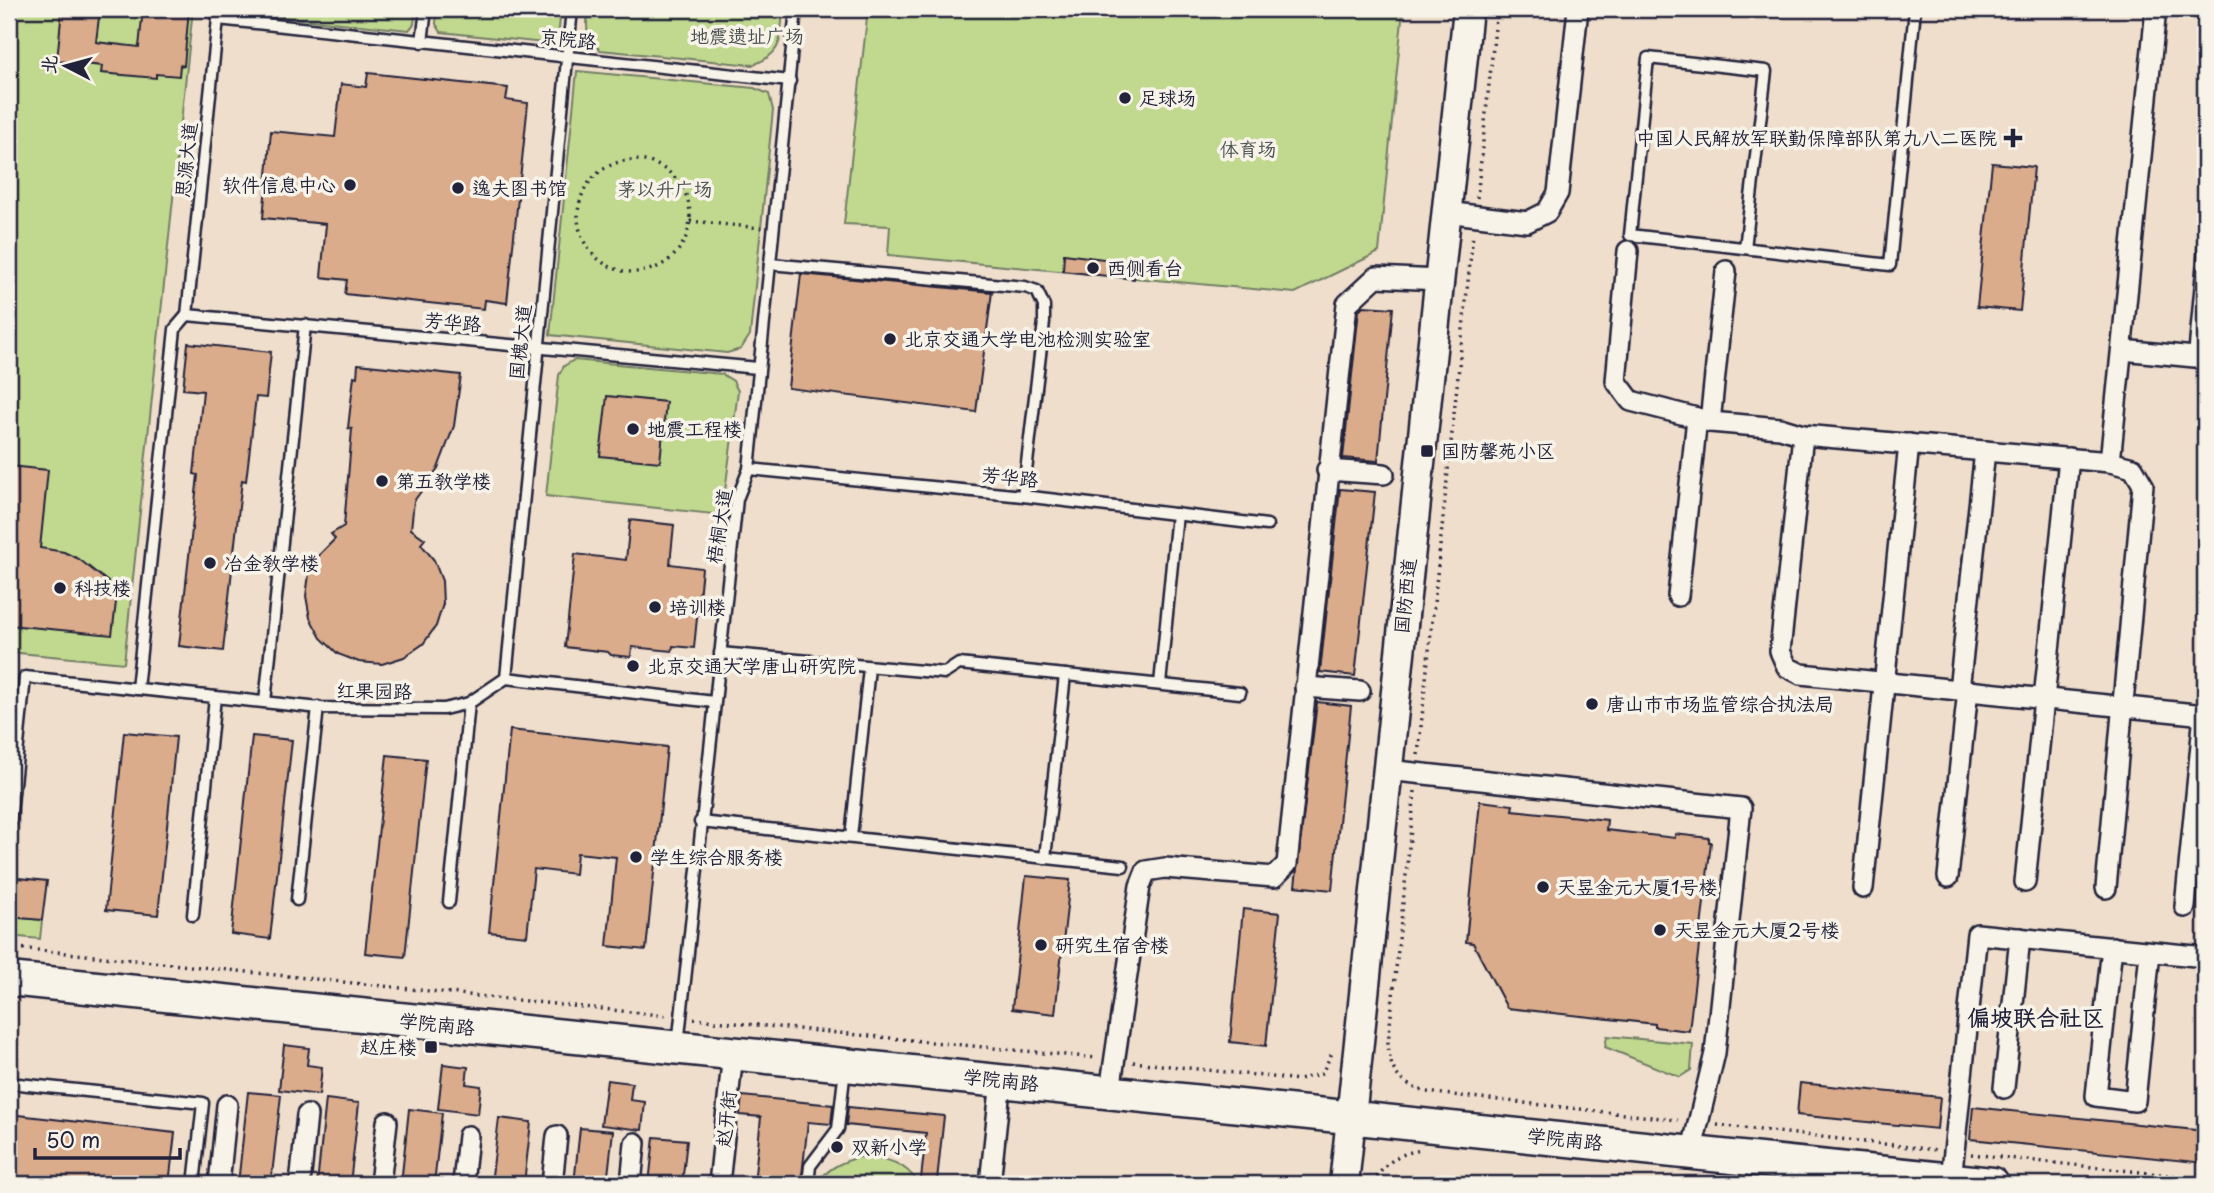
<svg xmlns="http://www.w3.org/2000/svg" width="2214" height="1193" font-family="'Playpen Sans','LXGW WenKai TC',sans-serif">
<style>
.green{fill:#c1d98f;stroke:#727e65;stroke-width:2}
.building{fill:#dbac8c;stroke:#22223b;stroke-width:2}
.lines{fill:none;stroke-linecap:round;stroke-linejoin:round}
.lane-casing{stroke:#22223b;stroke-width:15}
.street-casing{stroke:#22223b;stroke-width:24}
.secondary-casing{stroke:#22223b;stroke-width:33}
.primary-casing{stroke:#22223b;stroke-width:37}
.path{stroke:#22223b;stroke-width:3.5;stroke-dasharray:2 5;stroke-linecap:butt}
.lane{stroke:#f7f3e8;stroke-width:10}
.street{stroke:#f7f3e8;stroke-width:19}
.secondary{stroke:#f7f3e8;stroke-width:28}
.primary{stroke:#f7f3e8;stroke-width:32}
.poi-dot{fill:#22223b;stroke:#f7f3e8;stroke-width:2.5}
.labels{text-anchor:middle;stroke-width:7;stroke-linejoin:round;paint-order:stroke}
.park-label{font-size:19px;fill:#4a5050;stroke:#f7f3e8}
.street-label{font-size:19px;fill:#22223b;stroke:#f7f3e8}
.poi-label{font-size:19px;fill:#22223b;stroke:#f7f3e8;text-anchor:start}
.quarter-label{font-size:23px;font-weight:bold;fill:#22223b;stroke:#f7f3e8}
</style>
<rect width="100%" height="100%" fill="#efdecc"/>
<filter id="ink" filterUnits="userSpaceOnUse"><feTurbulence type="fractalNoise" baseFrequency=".0143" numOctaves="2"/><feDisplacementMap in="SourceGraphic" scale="14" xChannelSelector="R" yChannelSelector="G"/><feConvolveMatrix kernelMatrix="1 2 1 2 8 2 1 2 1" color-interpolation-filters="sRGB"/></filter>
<g filter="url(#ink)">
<!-- green -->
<g class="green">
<path d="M9 9H193L124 663 9 652Z"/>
<path d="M249 9H416L414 24 409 30 253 14Z"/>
<path d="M437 9H561L558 38 553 44 441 32 436 24Z"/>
<path d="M588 9H783C780 39 784 54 752 65L600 50C585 37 586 28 588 9Z"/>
<path d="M868 9H1403L1379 252 1295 293 888 255 890 226 844 224Z"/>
<path d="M577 71 754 88 769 94 773 110 750 335 741 349 727 353 550 335Z"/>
<path d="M574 360 722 374 733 381 738 391 722 515 546 496 559 375 564 366Z"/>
<path d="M9 917 42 920 40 939 9 936Z"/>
<path d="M1607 1036 1693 1044 1691 1070 1680 1077 1605 1047Z"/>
<path d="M864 1156C888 1159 905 1162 919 1184H816C829 1167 843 1161 864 1156Z"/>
</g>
<!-- building -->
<g class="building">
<path d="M62 9H100L96 42 139 47 143 9H189L184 66 180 65 179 76 156 74V78L101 73 102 66 57 61Z"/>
<path d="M368 73 508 88 506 100 528 103 507 303 485 300 484 309 345 294 347 280 321 277 326 224 263 218 271 131 335 137 341 84 366 87Z"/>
<path d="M1992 163 2034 167 2020 311 1977 307Z"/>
<path d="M1064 254 1136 263 1134 279 1063 271Z"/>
<path d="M801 274 992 292 976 412 788 388Z"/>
<path d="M1363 306 1393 308 1378 461 1343 458 1359 310Z"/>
<path d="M188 343 271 352 266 398 256 397 246 481 242 480 223 651 179 646 198 475 194 474 203 391 183 389Z"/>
<path d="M358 364 461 375 454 426 438 468 414 501 411 529 425 539 421 544 434 560 442 581 443 604 436 626 423 644 404 657 382 664 359 662 338 654 321 638 310 618 306 596 309 574 320 554 335 539 331 534 344 526 352 429 348 428 354 376 357 377Z"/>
<path d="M607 396 666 402 660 462 600 456Z"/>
<path d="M9 466 48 470 40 548 64 552 79 559 108 582 117 594 112 635 9 625Z"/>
<path d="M1340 489 1375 492 1355 676 1320 672Z"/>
<path d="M630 520 674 525 670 564 702 568 694 648 673 646 672 651 632 647 631 657 611 655 608 652 565 647 575 554 626 560Z"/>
<path d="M1317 702 1351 706 1332 890 1295 886Z"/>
<path d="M510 730 667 747 646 950 607 946 616 857 577 853 575 874 534 869 527 936 489 932Z"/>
<path d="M124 732 176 737 158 915 106 910Z"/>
<path d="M252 736 292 740 270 939 231 934Z"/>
<path d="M387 755 426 759 405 957 365 953Z"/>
<path d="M1480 801 1513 805 1512 810 1607 820 1606 830 1675 838V834L1709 838V842H1711L1689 1031 1655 1027V1024L1507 1008 1473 943 1466 942Z"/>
<path d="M1026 876 1070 880 1055 1014 1012 1009Z"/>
<path d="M9 877 47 881 42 920 9 917Z"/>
<path d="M1243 909 1280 913 1266 1046 1230 1042Z"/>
<path d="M284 1045 309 1048 307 1065 322 1067 319 1095 279 1090Z"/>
<path d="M443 1064 468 1067 466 1084 481 1086 478 1114 438 1109Z"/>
<path d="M607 1080 632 1083 630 1100 645 1102 642 1130 601 1125Z"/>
<path d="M1800 1083 1940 1097 1937 1129 1797 1115Z"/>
<path d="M248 1092 281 1095 271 1184H238Z"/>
<path d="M742 1096 833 1105 831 1124 808 1122 801 1184H754L761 1117 740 1115Z"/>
<path d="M326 1099 359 1103 350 1184H317Z"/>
<path d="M848 1107 944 1116 937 1180 921 1179 926 1133 846 1125Z"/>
<path d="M1973 1107 2205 1131V1163L1970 1139Z"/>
<path d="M409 1109 442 1113 434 1184H401Z"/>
<path d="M9 1114 175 1133 169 1184H9Z"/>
<path d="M499 1118 531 1122 524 1184H491Z"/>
<path d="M580 1128 613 1131 607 1184H574Z"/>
<path d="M654 1137 687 1140 682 1184H649Z"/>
</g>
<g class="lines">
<defs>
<g id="lane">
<path d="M218 19 790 81"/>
<path d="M422 42 426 9"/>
<path d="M1745 248 1766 71 1648 58 1630 235 1890 265 1915 9"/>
<path d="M770 264 1025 287 1037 291 1044 306V322L1023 496"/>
<path d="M187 315 758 368"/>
<path d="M187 315 219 9"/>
<path d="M2194 357 2205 238"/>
<path d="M749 469 1023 496 1267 525"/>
<path d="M720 653 945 673 959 664 1240 693"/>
<path d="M506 678 572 9"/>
<path d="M1160 684 1177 514"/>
<path d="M137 689 175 329 187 315"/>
<path d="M265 702 305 325"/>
<path d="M700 822 1123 866"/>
<path d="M9 833 25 677 320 708 444 709 469 703 506 678 714 702"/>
<path d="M851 837 869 668"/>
<path d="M1045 858 1065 675"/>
<path d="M297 900 318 707"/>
<path d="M449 902 469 703"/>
<path d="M193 915 215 697"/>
<path d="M678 1045 737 499 749 469 796 9"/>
<path d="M9 1083 203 1103 194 1184"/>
<path d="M808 1184 810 1166 838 1129 845 1069"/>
</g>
<g id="street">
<path d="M1446 212 1527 222 1547 212 1558 193 1578 9"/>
<path d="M1628 251 1616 381 1631 401 1697 418"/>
<path d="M2122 350 2205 358"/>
<path d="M1710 422 1726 271"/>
<path d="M1803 435 2110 462 2156 9"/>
<path d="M1327 470 1384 474"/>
<path d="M1678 596 1697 418 1710 422 1780 428 1803 435 1780 651 1787 667 1801 674 2205 715"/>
<path d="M1305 687 1360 691"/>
<path d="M1959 690 1985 451"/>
<path d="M1387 770 1741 808 1715 1053 1691 1153"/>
<path d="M1948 877 1968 690"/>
<path d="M2025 882 2069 458"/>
<path d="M1863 888 1909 444"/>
<path d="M2106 888 2143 485 2133 468 2110 462"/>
<path d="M2185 907 2204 714"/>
<path d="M2112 947 2096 1096 2135 1101 2150 952"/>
<path d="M2004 1088 2020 938"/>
<path d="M1110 1091 1140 886 1146 871 1165 868 1274 877 1287 864 1347 304 1376 277 1439 280"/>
<path d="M1951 1180 1977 934 2205 957"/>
<path d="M219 1184 227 1105"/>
<path d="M300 1184 307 1115"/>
<path d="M380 1184 387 1122"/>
<path d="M463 1184 468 1136"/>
<path d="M552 1184 557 1136"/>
<path d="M631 1184 635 1143"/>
<path d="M719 1184 733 1053"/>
<path d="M990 1184 1001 1080"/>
</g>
<path id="secondary" d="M1344 1184 1468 9"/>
<path id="primary" d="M9 979C670 1048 1332 1111 1992 1184"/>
</defs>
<!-- lane casing -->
<use href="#lane" class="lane-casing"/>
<!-- street casing -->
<use href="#street" class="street-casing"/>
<!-- secondary casing -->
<use href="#secondary" class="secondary-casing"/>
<!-- primary casing -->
<use href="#primary" class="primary-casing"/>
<!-- path -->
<g class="path">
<circle cx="634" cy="216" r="56"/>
<path d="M1477 198 1497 9"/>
<path d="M690 221 761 228"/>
<path d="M1418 755 1473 234"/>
<path d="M1415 791 1388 1043C1390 1072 1398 1083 1426 1092L1678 1120"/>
<path d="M9 947 669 1016"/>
<path d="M694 1019 1097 1058"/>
<path d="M1133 1062 1299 1080 1322 1073 1333 1051"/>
<path d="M1717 1125 1936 1150"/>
<path d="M1971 1154 2205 1179"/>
<path d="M1374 1184C1382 1163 1401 1152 1423 1150"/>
</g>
<!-- lane -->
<use href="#lane" class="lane"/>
<!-- street -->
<use href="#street" class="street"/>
<!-- secondary -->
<use href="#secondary" class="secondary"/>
<!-- primary -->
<use href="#primary" class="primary"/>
</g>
</g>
<!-- markers -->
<g class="poi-dot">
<circle cx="1125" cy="98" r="7"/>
<path d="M2009.5 127.5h7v7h7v7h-7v7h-7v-7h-7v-7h7z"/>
<circle cx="350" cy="185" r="7"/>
<circle cx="458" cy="188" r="7"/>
<circle cx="1093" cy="268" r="7"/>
<circle cx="890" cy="339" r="7"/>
<circle cx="633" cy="429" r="7"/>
<rect x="1420" y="444" width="14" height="14" rx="3.5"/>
<circle cx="382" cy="481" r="7"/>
<circle cx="210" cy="563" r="7"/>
<circle cx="60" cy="588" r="7"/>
<circle cx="655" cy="607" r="7"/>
<circle cx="633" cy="666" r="7"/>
<circle cx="1592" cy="704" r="7"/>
<circle cx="636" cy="857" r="7"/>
<circle cx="1543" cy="887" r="7"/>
<circle cx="1660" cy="930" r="7"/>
<circle cx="1041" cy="945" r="7"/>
<rect x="424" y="1040" width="14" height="14" rx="3.5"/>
<circle cx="837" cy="1147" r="7"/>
</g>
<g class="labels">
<!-- park labels -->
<g class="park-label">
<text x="747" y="43">地震遗址广场</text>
<text x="1248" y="156">体育场</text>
<text x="665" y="196">茅以升广场</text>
</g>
<!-- street labels -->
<g class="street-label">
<text transform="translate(568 39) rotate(6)" y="7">京院路</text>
<text transform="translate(186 160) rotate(-84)" y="7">思源大道</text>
<text transform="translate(453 322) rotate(5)" y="7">芳华路</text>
<text transform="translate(520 342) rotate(-84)" y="7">国槐大道</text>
<text transform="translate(1010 477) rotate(6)" y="7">芳华路</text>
<text transform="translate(719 526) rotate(-81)" y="7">梧桐大道</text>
<text transform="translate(1405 596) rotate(-84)" y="7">国防西道</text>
<text transform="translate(374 691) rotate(1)" y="7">红果园路</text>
<text transform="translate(437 1024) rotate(6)" y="7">学院南路</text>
<text transform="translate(1001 1080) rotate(6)" y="7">学院南路</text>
<text transform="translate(726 1119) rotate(-84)" y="7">赵开街</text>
<text transform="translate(1565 1139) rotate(6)" y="7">学院南路</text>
</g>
<!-- poi labels -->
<g class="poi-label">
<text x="1139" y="105">足球场</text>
<text x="1997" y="145" text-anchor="end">中国人民解放军联勤保障部队第九八二医院</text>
<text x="336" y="192" text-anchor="end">软件信息中心</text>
<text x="472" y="195">逸夫图书馆</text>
<text x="1107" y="275">西侧看台</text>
<text x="904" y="346">北京交通大学电池检测实验室</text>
<text x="647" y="436">地震工程楼</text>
<text x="1441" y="458">国防馨苑小区</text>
<text x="396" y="488">第五教学楼</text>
<text x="224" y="570">冶金教学楼</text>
<text x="74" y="595">科技楼</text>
<text x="669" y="614">培训楼</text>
<text x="647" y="673">北京交通大学唐山研究院</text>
<text x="1606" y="711">唐山市市场监管综合执法局</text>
<text x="650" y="864">学生综合服务楼</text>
<text x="1557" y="894">天昱金元大厦1号楼</text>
<text x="1674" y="937">天昱金元大厦2号楼</text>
<text x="1055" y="952">研究生宿舍楼</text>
<text x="417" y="1054" text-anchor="end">赵庄楼</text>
<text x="851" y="1154">双新小学</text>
</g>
<!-- quarter labels -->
<g class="quarter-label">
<text x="2036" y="1026">偏坡联合社区</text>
</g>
</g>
<!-- margin -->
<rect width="2214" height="1193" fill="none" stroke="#f7f3e8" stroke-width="35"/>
<rect x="18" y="18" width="2179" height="1158" fill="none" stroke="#22223b" stroke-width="2.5" filter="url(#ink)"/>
<!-- north arrow -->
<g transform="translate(66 66) rotate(276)" stroke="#f7f3e8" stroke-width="5" paint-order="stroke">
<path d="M0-5L12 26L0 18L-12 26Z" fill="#22223b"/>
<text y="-10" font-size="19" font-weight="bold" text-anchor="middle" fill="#22223b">北</text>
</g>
<!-- scale -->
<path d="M35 1148v10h145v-10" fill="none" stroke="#22223b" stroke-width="3.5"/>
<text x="46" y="1148" font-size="21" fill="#22223b" stroke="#f7f3e8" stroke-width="5" paint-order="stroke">50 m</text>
</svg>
